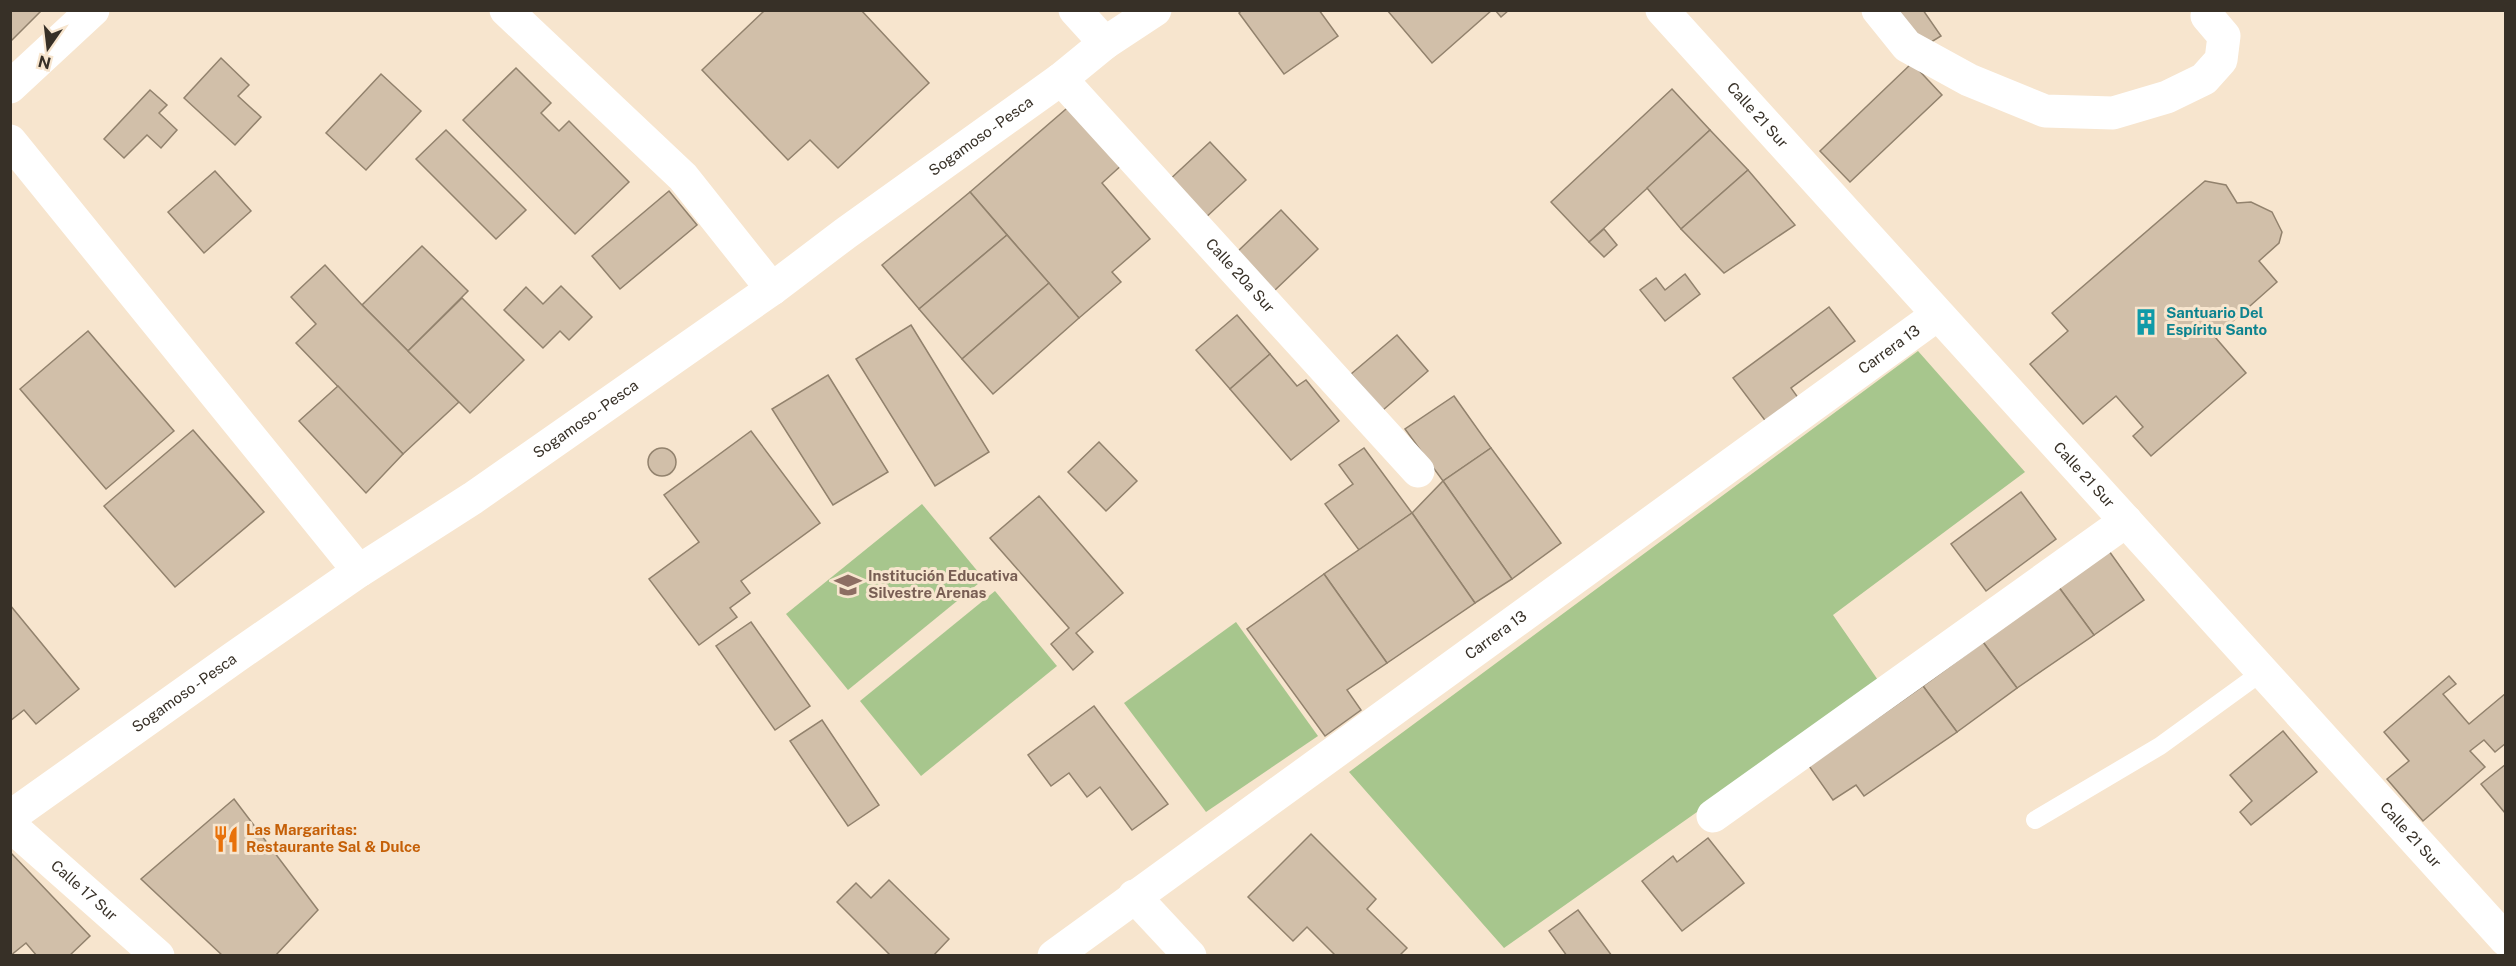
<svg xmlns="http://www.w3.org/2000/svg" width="2516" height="966" font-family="'Public Sans',sans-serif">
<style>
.green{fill:#a7c68d}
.building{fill:#d1bfa9;stroke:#92826d;stroke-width:1.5}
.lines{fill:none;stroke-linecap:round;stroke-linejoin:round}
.lane{stroke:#fff;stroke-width:18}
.street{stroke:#fff;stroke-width:33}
.secondary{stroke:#fff;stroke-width:33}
.labels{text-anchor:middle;stroke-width:6;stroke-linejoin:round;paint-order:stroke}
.street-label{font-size:15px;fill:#373027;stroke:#f7e5ce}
.culture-label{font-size:15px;font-weight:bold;fill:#0d838f;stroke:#f7e5ce;text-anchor:start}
.education-label{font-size:15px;font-weight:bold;fill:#785e54;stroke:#f7e5ce;text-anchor:start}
.food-label{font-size:15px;font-weight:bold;fill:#c56008;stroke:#f7e5ce;text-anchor:start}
</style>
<rect width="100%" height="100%" fill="#f7e5ce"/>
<!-- green -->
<g class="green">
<path d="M1918 351 2025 472 1833 615 1880 683 1504 948 1349 772Z"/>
<path d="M922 504 984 579 848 690 786 614Z"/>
<path d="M995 591 1057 666 921 776 860 701Z"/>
<path d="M1236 622 1318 736 1206 812 1124 703Z"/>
</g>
<!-- building -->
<g class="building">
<path d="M10 10H42L10 42Z"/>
<path d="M765 10H861L929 83 838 168 810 140 788 160 702 70Z"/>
<path d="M1242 10H1319L1338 36 1284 74 1239 13Z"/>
<path d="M1387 10H1492L1432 63Z"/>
<path d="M1495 10H1509L1501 17Z"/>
<path d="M1885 10H1923L1941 36 1923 47Z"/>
<path d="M221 58 249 85 238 96 261 117 235 145 184 98Z"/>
<path d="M1912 63 1942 95 1850 182 1820 151Z"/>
<path d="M516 68 551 103 541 113 559 131 569 121 629 182 575 234 463 120Z"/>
<path d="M381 74 421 111 366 170 326 133Z"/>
<path d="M1672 89 1710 130 1589 242 1551 202Z"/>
<path d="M150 90 167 105 159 113 177 130 161 148 147 135 124 158 104 139Z"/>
<path d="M1073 103 1124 163 1102 183 1150 239 1112 272 1121 282 1079 318 970 192Z"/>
<path d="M446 130 526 210 496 239 416 159Z"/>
<path d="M1710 130 1748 170 1681 229 1647 188Z"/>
<path d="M1210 142 1246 180 1202 221 1166 183Z"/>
<path d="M1748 170 1795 225 1724 273 1681 229Z"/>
<path d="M215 171 251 211 204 253 168 212Z"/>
<path d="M2205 181 2226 185 2237 203 2251 202 2272 212 2282 232 2279 243 2259 261 2277 282 2215 337 2246 373 2151 456 2133 436 2143 427 2116 396 2083 424 2030 364 2068 331 2052 313Z"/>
<path d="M669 191 697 225 620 289 592 256Z"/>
<path d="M970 192 1007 235 919 309 882 265Z"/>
<path d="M1281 210 1318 249 1274 291 1237 252Z"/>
<path d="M1604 229 1617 245 1604 257 1589 242Z"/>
<path d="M1007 235 1049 283 962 359 919 309Z"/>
<path d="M422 246 468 291 408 351 362 305Z"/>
<path d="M325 265 362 305 459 402 403 454 296 343 316 324 291 297Z"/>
<path d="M1685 274 1700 294 1665 321 1640 290 1656 278 1665 290Z"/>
<path d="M1049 283 1079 318 993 394 962 359Z"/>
<path d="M561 286 592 317 569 340 560 331 543 348 504 310 526 287 543 304Z"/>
<path d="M462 298 524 360 470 413 408 351Z"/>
<path d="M1829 307 1855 341 1791 388 1799 399 1767 423 1733 378Z"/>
<path d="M1237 315 1270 354 1230 389 1196 350Z"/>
<path d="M911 325 989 452 935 486 856 359Z"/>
<path d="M88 331 174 431 106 489 20 389Z"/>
<path d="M1397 335 1428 371 1383 410 1351 374Z"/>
<path d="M1270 354 1297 386 1306 380 1339 421 1291 460 1230 389Z"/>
<path d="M828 375 888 472 833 505 772 409Z"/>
<path d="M338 386 403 454 366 493 299 421Z"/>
<path d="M1454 396 1491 448 1443 481 1405 429Z"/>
<path d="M193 430 264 512 175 587 104 506Z"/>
<path d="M751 431 820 523 741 581 750 593 730 608 737 617 699 645 649 579 699 542 664 495Z"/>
<path d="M1099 442 1137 481 1106 511 1068 472Z"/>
<path d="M1364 448 1412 513 1359 550 1325 504 1353 484 1339 465Z"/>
<path d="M1491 448 1561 543 1512 579 1443 481Z"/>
<circle cx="662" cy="462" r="14"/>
<path d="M1443 481 1512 579 1475 603 1412 513Z"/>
<path d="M2021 492 2056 539 1986 591 1951 544Z"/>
<path d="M1039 496 1123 593 1076 633 1093 652 1073 670 1051 644 1069 628 990 538Z"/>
<path d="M1412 513 1475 603 1387 663 1324 574Z"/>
<path d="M2109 551 2144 600 2094 635 2058 586Z"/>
<path d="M1324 574 1387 663 1347 690 1361 710 1325 736 1247 629Z"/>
<path d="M2058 586 2094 635 2017 688 1983 642Z"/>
<path d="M10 605 79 689 36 724 24 710 10 721Z"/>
<path d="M751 622 810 706 775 730 716 646Z"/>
<path d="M1983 642 2017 688 1957 732 1923 686Z"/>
<path d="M2449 676 2456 684 2443 694 2469 724 2506 693V743L2495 752 2484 740 2470 751 2485 767 2423 821 2387 779 2409 761 2384 732Z"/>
<path d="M1923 686 1957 732 1864 796 1856 785 1833 800 1809 766Z"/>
<path d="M1094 706 1168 804 1132 830 1100 787 1087 797 1069 773 1051 786 1028 755Z"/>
<path d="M822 720 879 805 848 826 790 741Z"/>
<path d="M2283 731 2317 772 2251 825 2240 812 2252 801 2230 775Z"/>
<path d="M2506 764V813H2505L2481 784Z"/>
<path d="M234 799 318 910 275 956H223L141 879Z"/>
<path d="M1311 834 1376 899 1367 909 1407 948 1399 956H1336L1307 927 1293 941 1248 897Z"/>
<path d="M1708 838 1744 883 1682 931 1642 881 1673 856 1677 862Z"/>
<path d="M10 852 90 936 69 956H37L26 943 10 956Z"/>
<path d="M889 880 949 939 933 956H891L837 902 856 883 871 898Z"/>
<path d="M1578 910 1612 956H1567L1549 931Z"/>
</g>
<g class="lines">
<!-- lane -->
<path class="lane" d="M2035 820 2160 746 2262 672"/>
<!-- street -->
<g class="street">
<path d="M506 10 683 177 772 289"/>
<path d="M1075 10 1105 43"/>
<path id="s1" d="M1662 10 2506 940"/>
<path d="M1878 10 1907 46 1969 80 2045 111 2113 113 2167 97 2204 79 2221 60 2224 36 2207 16"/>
<path id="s2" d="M1061 79 1418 471"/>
<path d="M10 87 93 10"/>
<path d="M10 141 359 571"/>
<path d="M1713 816 2126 521"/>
<path id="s3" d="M10 825 158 956"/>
<path d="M1134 896 1190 956"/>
<path id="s4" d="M1054 956 1937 315"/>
</g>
<!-- secondary -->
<path class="secondary" id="s5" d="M10 817 235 657 359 571 473 498 772 289 846 233 1061 79 1105 43 1155 10"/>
</g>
<!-- icons -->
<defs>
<symbol id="building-bare" viewBox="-9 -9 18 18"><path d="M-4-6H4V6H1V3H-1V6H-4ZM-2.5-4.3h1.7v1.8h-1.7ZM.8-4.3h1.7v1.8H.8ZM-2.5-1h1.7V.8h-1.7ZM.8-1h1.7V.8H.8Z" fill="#0f9aa8" stroke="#f7e5ce" stroke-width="2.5" paint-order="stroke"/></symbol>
<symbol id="school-bare" viewBox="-9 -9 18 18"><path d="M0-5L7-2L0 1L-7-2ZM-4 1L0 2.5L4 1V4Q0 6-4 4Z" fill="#8d6e63" stroke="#f7e5ce" stroke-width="2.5" paint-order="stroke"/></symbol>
<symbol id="restaurant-bare" viewBox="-9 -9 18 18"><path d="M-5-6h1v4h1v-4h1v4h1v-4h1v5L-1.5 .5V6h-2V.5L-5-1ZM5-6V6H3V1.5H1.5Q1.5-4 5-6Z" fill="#e8710a" stroke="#f7e5ce" stroke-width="2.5" paint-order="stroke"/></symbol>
</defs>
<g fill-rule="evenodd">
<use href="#building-bare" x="2127" y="303" width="38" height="38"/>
<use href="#school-bare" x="829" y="566" width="38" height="38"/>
<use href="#restaurant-bare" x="207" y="820" width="38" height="38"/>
</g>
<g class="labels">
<!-- street labels -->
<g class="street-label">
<text dy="5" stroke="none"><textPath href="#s1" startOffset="142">Calle 21 Sur</textPath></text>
<text dy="5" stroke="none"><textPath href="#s5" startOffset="1186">Sogamoso - Pesca</textPath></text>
<text dy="5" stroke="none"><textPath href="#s2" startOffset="266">Calle 20a Sur</textPath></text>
<text dy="5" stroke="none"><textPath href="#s4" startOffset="1032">Carrera 13</textPath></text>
<text dy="5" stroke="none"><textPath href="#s5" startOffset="700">Sogamoso - Pesca</textPath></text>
<text dy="5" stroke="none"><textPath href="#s1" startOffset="628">Calle 21 Sur</textPath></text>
<text dy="5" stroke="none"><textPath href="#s4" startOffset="546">Carrera 13</textPath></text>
<text dy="5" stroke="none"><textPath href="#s5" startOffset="214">Sogamoso - Pesca</textPath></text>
<text dy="5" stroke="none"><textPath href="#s1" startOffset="1114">Calle 21 Sur</textPath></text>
<text dy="5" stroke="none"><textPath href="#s3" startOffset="99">Calle 17 Sur</textPath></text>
</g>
<!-- culture labels -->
<g class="culture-label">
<text x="2166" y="318">Santuario Del<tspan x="2166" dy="17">Espíritu Santo</tspan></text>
</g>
<!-- education labels -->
<g class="education-label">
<text x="868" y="581">Institución Educativa<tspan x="868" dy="17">Silvestre Arenas</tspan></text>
</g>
<!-- food labels -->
<g class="food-label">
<text x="246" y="835">Las Margaritas:<tspan x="246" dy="17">Restaurante Sal &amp; Dulce</tspan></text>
</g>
</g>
<!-- border -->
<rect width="2516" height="966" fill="none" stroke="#373027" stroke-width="24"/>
<!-- north arrow -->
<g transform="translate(48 48) rotate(194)" stroke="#f7e5ce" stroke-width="4.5" paint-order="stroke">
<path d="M0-4.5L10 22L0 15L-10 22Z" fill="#373027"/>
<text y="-9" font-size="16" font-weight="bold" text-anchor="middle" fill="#373027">N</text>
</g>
</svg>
